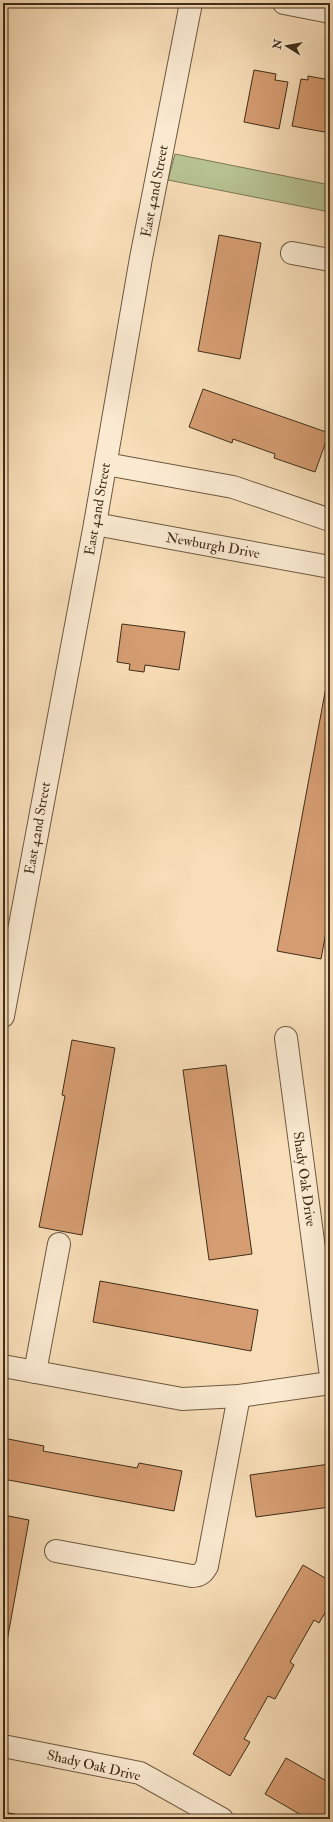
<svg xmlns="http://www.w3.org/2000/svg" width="333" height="1822" font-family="'IM FELL Double Pica',serif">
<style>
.green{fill:#b7c293;stroke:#7c7856}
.building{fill:#d69d72;stroke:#402d18}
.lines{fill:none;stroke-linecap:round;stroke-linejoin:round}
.minor-casing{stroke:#6e5940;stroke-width:24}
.minor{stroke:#faead1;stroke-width:22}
.labels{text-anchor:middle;stroke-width:3;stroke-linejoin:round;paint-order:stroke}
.street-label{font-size:14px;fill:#402d18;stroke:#faead1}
</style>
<rect width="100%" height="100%" fill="#f8deb8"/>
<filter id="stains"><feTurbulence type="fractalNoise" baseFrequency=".005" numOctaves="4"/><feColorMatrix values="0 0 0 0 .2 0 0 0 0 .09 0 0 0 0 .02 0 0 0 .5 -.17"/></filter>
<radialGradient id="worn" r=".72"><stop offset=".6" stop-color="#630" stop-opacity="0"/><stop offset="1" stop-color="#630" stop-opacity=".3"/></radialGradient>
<!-- green -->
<path class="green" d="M175 154 330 185V212L168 180Z"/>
<!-- building -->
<g class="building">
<path d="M254 70 276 74 275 80 288 82 279 129 244 122Z"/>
<path d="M308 76 330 80V133L292 126 301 79 308 80Z"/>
<path d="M219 235 261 243 240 359 198 351Z"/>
<path d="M203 389 329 433 315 472 274 458 275 454 233 439 232 443 189 427Z"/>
<path d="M122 624 185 632 179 670 145 665 144 672 129 670 130 664 117 662Z"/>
<path d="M326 687H330V890L328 902 330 903V911L321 959 277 951Z"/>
<path d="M72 1040 115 1048 82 1235 39 1227 65 1096 62 1095Z"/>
<path d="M226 1065 252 1254 209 1260 183 1070Z"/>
<path d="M100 1281 258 1310 251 1351 93 1322Z"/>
<path d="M3 1438 44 1446 43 1451 137 1468 139 1463 182 1471 174 1511 3 1479Z"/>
<path d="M330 1464V1507L256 1517 250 1475Z"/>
<path d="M3 1515 29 1520 3 1663Z"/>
<path d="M303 1565 330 1581V1604L319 1623 314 1620 290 1662 294 1665 275 1699 268 1696 244 1739 250 1742 230 1776 193 1754Z"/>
<path d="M286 1758 330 1783V1819H308L265 1794Z"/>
<path d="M3 1812 42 1819H3Z"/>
</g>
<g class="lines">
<defs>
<g id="minor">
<path d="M284 3 330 12"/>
<path d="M292 253 330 260"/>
<path d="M106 464 233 487 330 520"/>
<path d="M95 524 330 567"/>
<path d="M3 1016 95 524 141 258 191 3"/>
<path d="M286 1038 330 1369"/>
<path d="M3 1366 182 1399 239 1396 330 1383"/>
<path d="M35 1372 59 1244"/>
<path d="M56 1551 192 1576C200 1576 203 1573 207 1566L239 1396"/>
<path d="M3 1746 140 1773 222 1819"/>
</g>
</defs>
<!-- minor casing -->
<use href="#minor" class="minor-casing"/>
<!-- minor -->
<use href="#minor" class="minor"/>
</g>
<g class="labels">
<!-- street labels -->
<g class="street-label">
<text transform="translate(154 191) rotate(-79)" y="5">East 42nd Street</text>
<text transform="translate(97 509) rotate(-80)" y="5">East 42nd Street</text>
<text transform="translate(213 545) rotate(10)" y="5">Newburgh Drive</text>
<text transform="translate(37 828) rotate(-80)" y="5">East 42nd Street</text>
<text transform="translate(305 1179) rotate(82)" y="5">Shady Oak Drive</text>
<text transform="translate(94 1765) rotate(13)" y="5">Shady Oak Drive</text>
</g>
</g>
<!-- margin -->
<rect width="333" height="1822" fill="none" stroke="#f8deb8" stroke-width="16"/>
<rect x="4" y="4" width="325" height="1814" fill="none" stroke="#402d18" stroke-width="2"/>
<rect x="8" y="8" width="317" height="1806" fill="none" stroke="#402d18"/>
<!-- north arrow -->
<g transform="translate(287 46) rotate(281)" stroke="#faead1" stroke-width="3" paint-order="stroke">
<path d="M0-3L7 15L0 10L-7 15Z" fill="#402d18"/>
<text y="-6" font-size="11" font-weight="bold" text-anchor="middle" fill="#402d18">N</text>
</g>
<rect width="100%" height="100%" filter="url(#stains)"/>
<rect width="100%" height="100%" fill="url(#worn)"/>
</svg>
